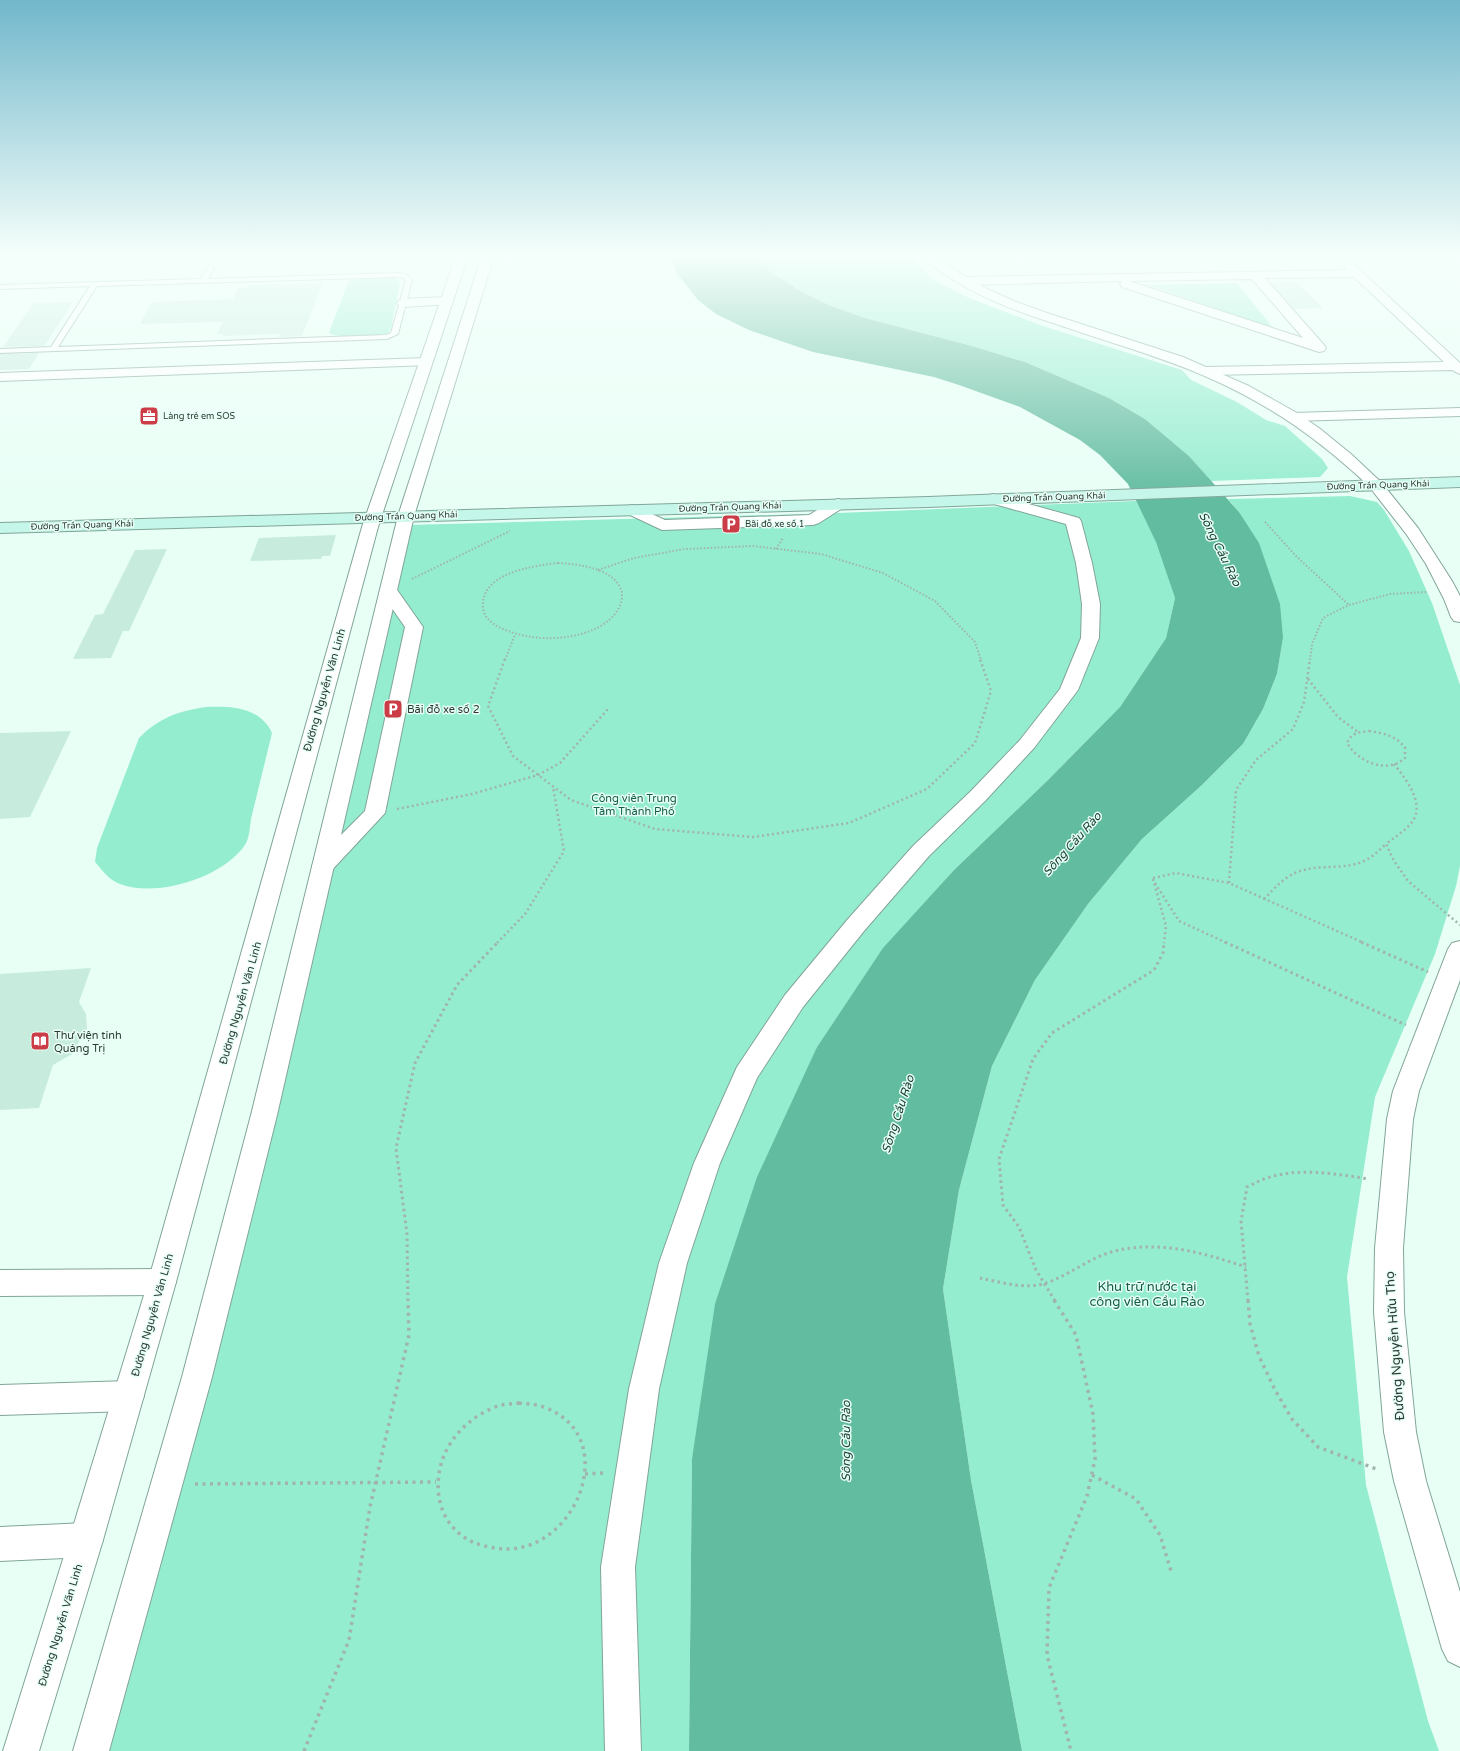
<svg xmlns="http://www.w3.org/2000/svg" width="1460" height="1751" font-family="'Varela Round',sans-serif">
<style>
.green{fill:#95edcf}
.water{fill:#62bca0}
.building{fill:#c7ecde}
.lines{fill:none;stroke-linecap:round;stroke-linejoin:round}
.service-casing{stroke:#81a598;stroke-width:2}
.minor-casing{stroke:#81a598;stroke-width:2}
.tertiary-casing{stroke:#81a598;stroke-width:2}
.secondary-casing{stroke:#81a598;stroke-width:2}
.path-far3{stroke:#a0b4ad;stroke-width:2;stroke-dasharray:1.5 2;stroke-linecap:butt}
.path-far2{stroke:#a0b4ad;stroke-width:2.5;stroke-dasharray:2 3;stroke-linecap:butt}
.path-far1{stroke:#a0b4ad;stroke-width:3;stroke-dasharray:2.5 3.5;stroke-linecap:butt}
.path{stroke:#a0b4ad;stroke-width:3.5;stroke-dasharray:3 4.5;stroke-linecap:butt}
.service{fill:#fff;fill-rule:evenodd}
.minor{fill:#fff;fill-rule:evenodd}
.tertiary{fill:#fff;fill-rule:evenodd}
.secondary{fill:#c4f6e9;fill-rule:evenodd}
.labels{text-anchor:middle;stroke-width:3;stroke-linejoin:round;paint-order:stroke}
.far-poi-label{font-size:9px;fill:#2c3a35;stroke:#e8fff6;text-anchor:start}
.far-street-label{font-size:9px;fill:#2c3a35;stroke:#e8fff6}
.street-label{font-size:11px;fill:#2c3a35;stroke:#e8fff6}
.poi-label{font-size:11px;fill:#2c3a35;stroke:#e8fff6;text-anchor:start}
.park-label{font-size:11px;fill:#145d4a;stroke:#e8fff6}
.water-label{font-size:12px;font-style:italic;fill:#1b4337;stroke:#e8fff6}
.near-park-label{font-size:13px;fill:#145d4a;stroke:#e8fff6}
.near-street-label{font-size:13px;fill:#2c3a35;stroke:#e8fff6}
</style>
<rect width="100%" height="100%" fill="#e8fff6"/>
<!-- green -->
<g class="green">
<path d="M760 256H903L914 258 930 278 969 298 1040 325 1182 370 1191 380 1237 402 1266 420 1285 426 1322 459 1328 468 1320 477 1211 481 1189 456 1145 419 1109 398 1025 362 972 346 865 318 829 305 800 291 770 271Z"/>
<path d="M390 277 398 280 400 284 391 328C390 330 389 332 388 333 379 339 338 338 329 333L349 280Z"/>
<path d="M1237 283 1273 328 1148 285Z"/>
<path d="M1350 496 1377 502 1384 510 1409 551 1432 603 1460 685V866L1456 886 1435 954 1375 1097 1347 1277 1366 1485 1428 1721 1439 1751H1022L971 1480 943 1289 959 1190 992 1066 1035 980 1088 904 1142 839 1202 785 1243 744 1263 709 1277 674 1283 638 1239 512 1228 499Z"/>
<path d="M1136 501 1157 542 1175 598 1166 638 1120 707 1047 781 954 870 883 949 817 1047 692 1459 689 1751H86L410 525 838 513Z"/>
<path d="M206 707C231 706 260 707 272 733 265 762 258 790 251 819 250 827 249 839 245 845 222 878 157 898 120 884 109 880 102 870 95 862L97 848 139 738C159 718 178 711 206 707Z"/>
</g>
<!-- water -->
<path class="water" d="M670 256H760L770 271 800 291 829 305 865 318 972 346 1025 362 1109 398 1145 419 1189 456 1239 512 1259 543 1280 604 1283 638 1277 674 1263 709 1243 744 1202 785 1142 839 1088 904 1035 980 992 1066 959 1190 943 1289 971 1480 1022 1751H689L692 1459 715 1304 757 1177 817 1047 883 948 954 870 1047 781 1120 707 1166 638 1175 598 1156 542 1128 484 1100 455 1080 440 1020 407 959 385 934 377 813 352 749 330 716 314 698 300 676 272Z"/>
<!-- building -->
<g class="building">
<path d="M1270 282H1297L1323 308 1294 309Z"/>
<path d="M323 283 302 336 278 337 280 334 223 336 224 334H217L223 322 140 324 152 302 233 299 238 288 254 285Z"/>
<path d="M73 302 44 346 3 347 34 303Z"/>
<path d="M39 353 29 369 0 370V354Z"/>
<path d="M336 535 330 556H322L321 559 250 561 259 538Z"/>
<path d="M167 549 129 631H123L111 658 73 659 95 615 103 614 135 550Z"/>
<path d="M71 731 30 817 0 819V733Z"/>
<path d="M91 968 79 1002 86 1014 87 1028 72 1054 53 1065 39 1108 0 1110V974Z"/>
</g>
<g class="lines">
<defs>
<path id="service" d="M211 265 214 267 208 279 398 273 408 275 412 280 398 334 387 339 0 353V349L51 347 90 286 0 289V285L201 279 209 266ZM398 277 404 278 406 280 391 333 386 335 58 347 97 286Z"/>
<g id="minor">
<path d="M1333 256H1345L1460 363V374L1452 370 1207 375 1202 374 1200 371 1202 368 1207 367 1444 362 1354 277 1265 278 1324 345 1326 348 1324 351 1319 352 1122 287 1120 284 1122 281 966 285 962 284 960 281 962 278 966 277 1347 270ZM1252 279 1303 338 1129 281Z"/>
<path d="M446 297 450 298 452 301 450 304 403 307 399 306 397 303 399 300 403 299Z"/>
<path d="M425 358 430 359 432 362 430 365 0 381V373Z"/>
<path d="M1460 408V416L1293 421 1288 420 1286 417 1288 414 1293 413Z"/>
<path d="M1376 480 1381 482 1418 528 1452 581 1460 596V622L1454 621 1451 617 1444 599 1426 564 1407 535 1368 485 1371 482Z"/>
<path d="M993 494 1079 518 1081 521 1092 563 1100 604 1099 638 1078 690 1034 748 985 801 929 856 864 931 803 1007 757 1078 720 1163 687 1263 659 1389 635 1567 641 1751H605L601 1567 629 1389 659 1263 694 1163 737 1067 785 995 848 919 913 846 971 791 1020 740 1060 689 1081 638 1082 604 1076 563 1066 524 987 502 985 499 987 496Z"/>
<path d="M838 499 844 501 846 504 844 507 819 523 813 525 662 530 626 513 624 510 626 507 632 505 665 520 809 515 832 501Z"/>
<path d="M389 586 395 587 423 627 385 813 331 871 323 873 315 871 312 866 315 861 365 811 405 627 380 591 383 587Z"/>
<path d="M1460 941V980L1419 1091 1413 1119 1403 1248 1404 1312 1416 1432 1426 1481 1460 1592V1667L1448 1661 1442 1649 1394 1481 1384 1432 1374 1312 1375 1248 1387 1119 1393 1091 1448 949 1452 943Z"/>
<path d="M162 1269 172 1273 176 1282 172 1291 162 1295 0 1296V1270Z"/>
<path d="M129 1381 140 1386 144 1396 140 1406 129 1411 0 1415V1385Z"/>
<path d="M86 1523 98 1528 103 1540 98 1552 86 1557 0 1561V1527Z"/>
</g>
<g id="tertiary">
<path d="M456 256H468L378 527 176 1282 103 1540 39 1751H3L69 1540 148 1282 362 527Z"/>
<path d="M482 256H494L414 516 277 1115 212 1377 109 1751H73L182 1377 251 1115 398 516Z"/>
<path d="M922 256H935L958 272 985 288 1014 301 1044 312 1183 357 1249 386 1297 413 1319 428 1351 454 1384 485 1381 488 1376 490 1371 488C1320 440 1271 405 1207 377 1157 355 1104 341 1053 323 1015 311 976 296 943 273 937 268 927 263 922 256Z"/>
</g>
<path id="secondary" d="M1460 477V487L928 507 0 533V523L928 497Z"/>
</defs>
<!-- service casing -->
<use href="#service" class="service-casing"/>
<!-- minor casing -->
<use href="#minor" class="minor-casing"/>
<!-- tertiary casing -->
<use href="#tertiary" class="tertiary-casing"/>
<!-- secondary casing -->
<use href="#secondary" class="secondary-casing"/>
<!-- path-far3 -->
<g class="path-far3">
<path d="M1265 522 1296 556 1349 605"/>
<path d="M776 549 783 538"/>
<path d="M558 563C574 564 591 566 605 573 635 589 621 616 597 628 570 641 535 641 508 631 497 627 485 621 483 608 480 573 532 566 558 563Z"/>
<path d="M598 570 634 558 685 549 753 546 821 554 883 573 935 601 975 642 981 660"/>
<path d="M412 579 510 531"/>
<path d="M505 660 515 635"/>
<path d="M1310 660 1312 644 1323 618 1349 605 1390 594 1427 592"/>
</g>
<!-- path-far2 -->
<g class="path-far2">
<path d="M505 659 488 706 513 756 571 800 655 829 753 837 849 823 927 789 975 743 991 691 980 659"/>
<path d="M1308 679 1338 717 1358 732"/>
<path d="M1369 731C1383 733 1397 736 1405 748V758C1387 775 1357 761 1347 743 1351 733 1359 732 1369 731Z"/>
<path d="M1394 764C1405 778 1426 804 1412 822 1405 831 1395 837 1386 844L1394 861 1408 881 1460 925"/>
<path d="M397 809 472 794 538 775 560 763 608 709"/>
<path d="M1153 878 1176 873 1229 883 1364 943"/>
<path d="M1153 879 1166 926 1164 943"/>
<path d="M1155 883 1179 921 1227 943"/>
<path d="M1229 883 1236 790 1256 760 1293 729 1304 702 1310 659"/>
<path d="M1264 899C1273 890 1282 879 1295 873 1317 863 1342 871 1364 861 1373 857 1379 850 1386 844"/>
<path d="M497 943 525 914 564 851 553 787"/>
</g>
<!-- path-far1 -->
<g class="path-far1">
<path d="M1225 942 1406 1025"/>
<path d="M1361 942 1428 972"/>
<path d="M980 1278C1000 1282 1026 1290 1046 1283 1070 1275 1090 1257 1115 1251 1160 1240 1204 1253 1246 1267"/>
<path d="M408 1301 407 1234 396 1148 415 1063 457 985 498 942"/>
<path d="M1055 1301 1036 1270 1019 1227 1003 1205 999 1159 1033 1059 1052 1033 1154 970 1163 953 1164 942"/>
<path d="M1248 1301 1241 1221 1247 1187C1254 1184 1260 1180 1267 1178 1300 1167 1335 1174 1369 1179"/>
</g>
<!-- path -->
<g class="path">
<path d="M1054 1300 1076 1335 1093 1414 1095 1459 1087 1496 1049 1588 1047 1655 1071 1751"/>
<path d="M1248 1300 1250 1324 1259 1356 1275 1390 1292 1419 1318 1447 1379 1470"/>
<path d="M519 1403C528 1404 537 1404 546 1408 624 1438 574 1561 495 1548 483 1546 471 1543 461 1535 449 1526 441 1511 439 1497 433 1457 458 1422 495 1407 503 1404 511 1404 519 1403Z"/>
<path d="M585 1474 604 1473"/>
<path d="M1092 1475 1136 1499 1160 1535 1172 1574"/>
<path d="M195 1484 436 1482"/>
<path d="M304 1751 349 1640 370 1507 409 1335 408 1300"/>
</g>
<!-- service -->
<use href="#service" class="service"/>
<!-- minor -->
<use href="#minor" class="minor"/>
<!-- tertiary -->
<use href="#tertiary" class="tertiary"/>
<!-- secondary -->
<use href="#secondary" class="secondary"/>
</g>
<!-- sky -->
<linearGradient id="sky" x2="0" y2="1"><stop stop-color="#72b7cb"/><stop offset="0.51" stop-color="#f5fffb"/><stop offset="1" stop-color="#f5fffb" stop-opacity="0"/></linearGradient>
<rect width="1460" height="501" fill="url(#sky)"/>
<!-- icons -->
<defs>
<symbol id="office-square" viewBox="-11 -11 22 22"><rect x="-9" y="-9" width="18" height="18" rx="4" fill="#cc3c47" stroke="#e8fff6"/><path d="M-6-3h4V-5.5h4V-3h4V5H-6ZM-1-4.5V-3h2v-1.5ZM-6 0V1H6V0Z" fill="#fff"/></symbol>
<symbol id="parking-square" viewBox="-11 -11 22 22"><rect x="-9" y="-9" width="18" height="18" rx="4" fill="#cc3c47" stroke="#e8fff6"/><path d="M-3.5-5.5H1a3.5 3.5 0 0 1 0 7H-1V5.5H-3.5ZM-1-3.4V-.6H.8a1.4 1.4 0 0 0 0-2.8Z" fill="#fff"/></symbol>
<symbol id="library-square" viewBox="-11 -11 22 22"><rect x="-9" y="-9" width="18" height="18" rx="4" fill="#cc3c47" stroke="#e8fff6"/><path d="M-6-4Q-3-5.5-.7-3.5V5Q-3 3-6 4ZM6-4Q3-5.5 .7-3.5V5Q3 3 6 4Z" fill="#fff"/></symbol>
</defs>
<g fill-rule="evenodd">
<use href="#office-square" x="138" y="405" width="22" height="22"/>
<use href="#parking-square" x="720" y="513" width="22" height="22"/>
<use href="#parking-square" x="382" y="698" width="22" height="22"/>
<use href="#library-square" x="29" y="1030" width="22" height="22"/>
</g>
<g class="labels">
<!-- far-poi labels -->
<g class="far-poi-label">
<text x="163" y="419">Làng trẻ em SOS</text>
<text x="745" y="527">Bãi đỗ xe số 1</text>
</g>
<!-- far-street labels -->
<g class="far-street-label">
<text transform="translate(1378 485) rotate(-2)" y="3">Đường Trần Quang Khải</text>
<text transform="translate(1054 497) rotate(-2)" y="3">Đường Trần Quang Khải</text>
<text transform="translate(730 507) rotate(-2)" y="3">Đường Trần Quang Khải</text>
<text transform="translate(406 516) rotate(-2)" y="3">Đường Trần Quang Khải</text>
<text transform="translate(82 525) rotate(-2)" y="3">Đường Trần Quang Khải</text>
</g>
<!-- street labels -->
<g class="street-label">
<text transform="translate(324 690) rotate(-74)" y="4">Đường Nguyễn Văn Linh</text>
<text transform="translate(240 1003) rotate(-74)" y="4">Đường Nguyễn Văn Linh</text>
<text transform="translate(152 1315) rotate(-74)" y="4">Đường Nguyễn Văn Linh</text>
<text transform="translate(60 1625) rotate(-73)" y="4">Đường Nguyễn Văn Linh</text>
</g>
<!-- poi labels -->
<g class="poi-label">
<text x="407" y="713">Bãi đỗ xe số 2</text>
<text x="54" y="1039">Thư viện tỉnh<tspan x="54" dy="13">Quảng Trị</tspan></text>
</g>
<!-- park labels -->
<g class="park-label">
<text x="634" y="802">Công viên Trung<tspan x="634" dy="13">Tâm Thành Phố</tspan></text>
</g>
<!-- water labels -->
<g class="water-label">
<text transform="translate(1220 549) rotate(64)" y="4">Sông Cầu Rào</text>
<text transform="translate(1072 844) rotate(-48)" y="4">Sông Cầu Rào</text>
<text transform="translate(898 1114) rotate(-72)" y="4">Sông Cầu Rào</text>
<text transform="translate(846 1441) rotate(-90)" y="4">Sông Cầu Rào</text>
</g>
<!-- near-park labels -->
<g class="near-park-label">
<text x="1147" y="1291">Khu trữ nước tại<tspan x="1147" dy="15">công viên Cầu Rào</tspan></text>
</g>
<!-- near-street labels -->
<g class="near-street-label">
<text transform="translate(1394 1346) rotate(-94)" y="5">Đường Nguyễn Hữu Thọ</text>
</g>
</g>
</svg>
